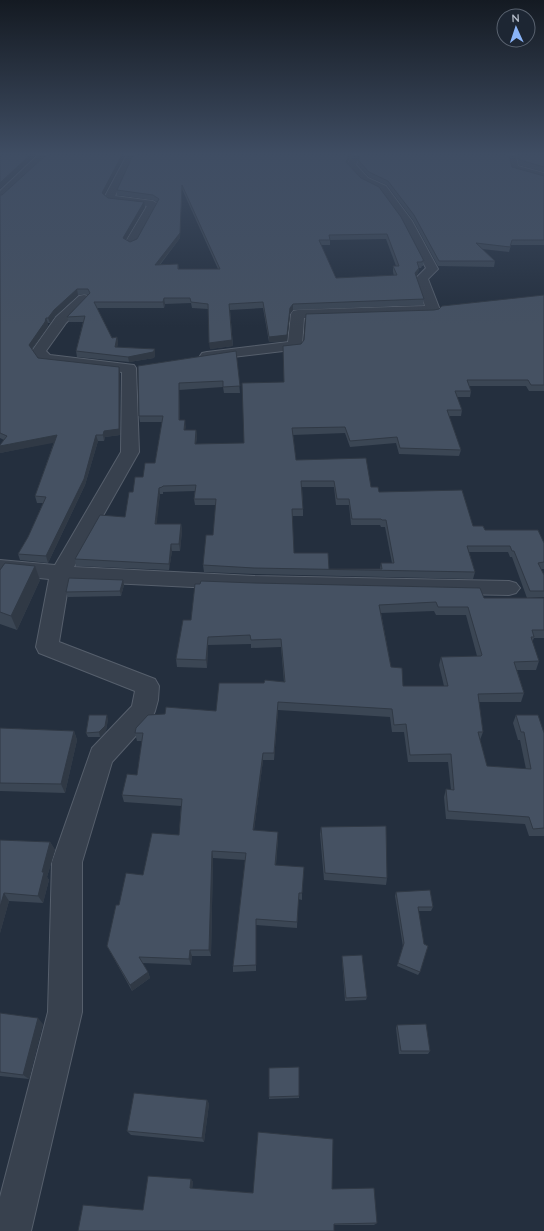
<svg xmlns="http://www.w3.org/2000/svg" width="544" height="1231" font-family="Quicksand,sans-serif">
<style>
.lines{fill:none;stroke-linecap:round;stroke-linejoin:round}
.minor-casing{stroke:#565f6c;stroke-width:2}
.minor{fill:#38414e;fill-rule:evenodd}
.wall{fill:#3b4654;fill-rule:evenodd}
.shaded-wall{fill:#303945}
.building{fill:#455162;stroke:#303945;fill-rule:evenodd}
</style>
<rect width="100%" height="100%" fill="#242f3e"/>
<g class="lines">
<defs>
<g id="minor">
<path d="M38 155H49L42 160 3 198 0 199V191Z"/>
<path d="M127 155H135L115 196 153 201 158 204 137 243 131 246 125 243 147 206 109 201 104 198Z"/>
<path d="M352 155H360L356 165 368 178 386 186 412 221 438 269 428 279 440 310 438 313 304 318 302 346 300 349 207 360 202 359 200 356 202 353 207 352 288 342 291 314 293 311 298 310 425 306 416 278 426 268 402 221 380 190 362 182 347 165Z"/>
<path d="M508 155H516L518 166 544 173V179L511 170Z"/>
<path d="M84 295 89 296 90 299 66 323 46 351 50 355 134 365 136 368 139 452 74 567 254 576 509 581 516 583 520 588 516 593 509 595 254 590 69 581 59 642 155 679 159 686 158 700 155 711 152 718 112 762 82 862V1012L31 1231H0V1197L48 1012 52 862 92 748 132 706 135 691 39 653 36 647 49 579 0 574V560L55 565 121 452 122 372 45 363 40 362 32 351 56 317 79 296Z"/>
</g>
</defs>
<!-- minor casing -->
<use href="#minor" class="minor-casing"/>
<!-- minor -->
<use href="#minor" class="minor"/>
</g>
<!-- wall -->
<g class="wall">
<path d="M351 155 347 163 424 261 423 266H422L421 268H419L418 273 416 276 424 299 423 305 293 310 290 314 287 341 269 342 263 308 230 310 233 346 210 349 208 309 192 308 191 303 165 304 164 308H97L112 338 117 337 118 343 117 347 155 349V355L154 358 129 362 77 357 76 351 83 322H69L67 317 89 294 78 295 55 316 50 323H48L47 328 32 349 38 358 119 367 120 373V435L105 437 104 441H98L85 485 48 563 20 560 18 554 28 537 43 503H37L35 496 54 442 0 453 4 440 0 438V195L104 194 108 198 144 202 145 207 126 240 130 242 137 239 157 202 153 200 117 195V190ZM182 189 218 269H179L178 264 160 265 180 238ZM386 239 396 266H393V272L394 276 336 278 321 245H330V240Z"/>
<path d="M517 155H544V172L519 165Z"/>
<path d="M358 160 512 167 544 176V245H511L509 252 482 249 495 261 494 267 438 266 413 220 387 185 369 177 358 165Z"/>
<path d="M544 295V391H529L526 386H469L471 391 470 397H457L462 410 461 416H449L461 450 459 456 399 454 396 443 350 447 345 433 293 435 296 460 371 487 379 492 485 530 544 543V569H541L544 575V597L527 598 512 557H510L508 552H469L475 572 473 579 254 574 204 572 203 565 213 535 216 505H195L194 499 195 491 163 492V494H160L156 524H181L182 531 180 551H172L169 570 76 566 75 559 125 517 133 492 143 477 155 463 162 422H140L139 416 138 366 236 351 240 393H224L223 387 179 390 180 420H185V430H196L197 436 196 444 244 443 284 382 283 346 301 344 434 310ZM302 487H334L336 505H349L351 525H380L381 527H385L392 563H381L380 569H329L294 553 292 516H303V509Z"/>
<path d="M0 570 40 580 17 630 0 624Z"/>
<path d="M195 584 484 598H544V638H534L532 642 539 661 536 670H517L524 693 521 702H479L483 732 480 740 487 766 526 769 520 740H518L513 723 516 715 544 733V836H529L525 824 446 819 444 797 446 789 451 790 448 762H408L404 732H392L390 717 278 710 274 760H263L254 830 278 839 276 865 302 893V900L298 899 297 928 256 925V971L233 972V966L245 860 213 858 211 956H192L191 965 142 963 148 972 150 978 132 991 107 946 119 905 143 875 179 835 181 806 124 802 122 795 137 775 142 741H137L135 733 165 714 216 711 264 683 284 682 281 647 251 648V644L208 645 207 668 177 667 176 659 191 620ZM434 611 436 615H466L477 656 441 657 439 665 444 686H403L391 667 381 613Z"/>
<path d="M124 585 121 596 68 597 66 592Z"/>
<path d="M108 719 106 731 100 737H88L86 733Z"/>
<path d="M0 728 74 731 77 740 65 793 0 791Z"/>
<path d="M321 827 387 878 386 885 324 880 320 834Z"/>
<path d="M0 840 50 842 55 850 47 877 49 880 43 903 9 901 0 933Z"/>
<path d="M396 892 433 907 431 911H419L420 972 418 975 397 966 403 947 395 896Z"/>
<path d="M342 956 367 997 366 1000 345 1001 342 959Z"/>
<path d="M0 1013 43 1024 29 1079 0 1076Z"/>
<path d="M397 1025 430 1051 428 1054H399L396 1028Z"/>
<path d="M269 1068 299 1096V1098L269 1099Z"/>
<path d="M207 1100 209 1104 204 1142 131 1135 127 1131Z"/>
<path d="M191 1179 193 1182 192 1188 253 1193 332 1189 377 1223 374 1225H334L143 1210Z"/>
</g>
<!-- shaded-wall -->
<g class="shaded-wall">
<path d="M30 155H36L0 189V183Z"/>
<path d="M122 155H125L103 197 102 193Z"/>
<path d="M349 155H351L346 166V162Z"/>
<path d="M182 185V189L180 238 155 270V265Z"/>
<path d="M144 202 145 207 124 243 123 238Z"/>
<path d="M419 268 418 273 415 278V273Z"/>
<path d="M77 289 78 295 55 316 50 323 48 318 54 310Z"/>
<path d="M164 298 165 304 164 308 163 302Z"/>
<path d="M293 304V310L290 314 287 341 269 342V337Z"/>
<path d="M46 318 48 323 47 328 30 351 29 345Z"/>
<path d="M117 337 118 343 116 353 115 347Z"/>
<path d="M232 340 233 346 210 349 209 343Z"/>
<path d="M155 349V355L154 358 129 362 128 357Z"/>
<path d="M119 367 120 373V435L105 437 104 441 103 435Z"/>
<path d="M179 383V390L180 427 179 420Z"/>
<path d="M185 420 186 427 184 436V430Z"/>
<path d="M196 430 197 436 195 450V444Z"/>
<path d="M57 435 58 442 0 453V446Z"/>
<path d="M96 435 98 441 85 485 48 563 46 556Z"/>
<path d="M159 488 160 494 156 531 155 524Z"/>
<path d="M181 524 182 531 180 551 179 544Z"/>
<path d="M171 544 172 551 169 570V564Z"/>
<path d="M35 566 40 580 17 630 11 616Z"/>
<path d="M123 580 124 585 121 596 120 591Z"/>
<path d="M208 637V645L207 668 206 660Z"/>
<path d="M278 702V710L274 760V753Z"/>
<path d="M107 715 108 719 106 731 100 737 99 732Z"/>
<path d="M74 731 77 740 65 793 61 784Z"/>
<path d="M263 753V760L253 837V830Z"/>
<path d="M278 832V839L275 872V865Z"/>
<path d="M50 842 55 850 47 877 49 880 43 903 38 896 42 872Z"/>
<path d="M212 851 213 858 211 956 209 950Z"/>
<path d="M4 893 9 901 0 933V907Z"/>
<path d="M190 950 192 956 191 965 189 959Z"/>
<path d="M148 972 150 978 132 991 130 985Z"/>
<path d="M38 1018 43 1024 29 1079 23 1075Z"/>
<path d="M207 1100 209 1104 204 1142 202 1138Z"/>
<path d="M191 1179 193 1182 192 1190 190 1188Z"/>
</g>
<!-- building -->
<g class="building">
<path d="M0 155H30L0 183Z"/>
<path d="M46 155H122L102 193 108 198 144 202 123 238 130 242 137 239 159 199 153 195 117 190 133 155H349L346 162 361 178 379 187 401 217 424 261H422V262H417L419 268 415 273 424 299 293 304 290 308 287 335 269 337 263 302 229 304 232 340 209 343 208 304 191 302 190 298H164L163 302H94L112 338 117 337 115 347 155 349 153 352 128 357 76 351 85 316 67 317 90 293 88 289H77L54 310 48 318H46L45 322 29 345 38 358 119 367V429L104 431 103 435H96L84 479 46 556 18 554 28 537 46 497 35 496 57 435 0 446V445L7 436 0 433V195H2ZM182 185 220 269H178V264L155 265 180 233ZM387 234 399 266H393L397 275 336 278 319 240H330L329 235Z"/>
<path d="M360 155H509L512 167 544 176V240H512L510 247 476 243 495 261H439L414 215 388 181 369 172 358 160Z"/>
<path d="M519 155H544V167L520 160Z"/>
<path d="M544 295V385H531L528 380H467L471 391H455L462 410H447L461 450 400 448 397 437 350 441 345 427 292 428 296 460 366 458 371 487H378L379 492 462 490 473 526H483L485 530H538L544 543V562L538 563 544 575V591H530L514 551H512L510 546H467L475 572 254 568 203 565 206 535H213L216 499H194L196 485 163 486 162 487 159 488 155 524H181L179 544H171L169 564 75 559 100 515 125 517 129 492H133L135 477H143L145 463H155L163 416H139L138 366 236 351 240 386 223 387V381L179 383V420H185L184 430H196L195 444 244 443 242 383 284 382 283 346 301 344 304 340 306 314 434 310 439 309 442 306ZM301 481H334L337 499H349L352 519H381L382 520H386L394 563H381L382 569H329L328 553H294L292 509H303Z"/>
<path d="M5 563 35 566 11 616 0 612V570Z"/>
<path d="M69 578 123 580 120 591 66 592Z"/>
<path d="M201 581 254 583 480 588 484 598H544V630H532L534 637H531L539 661 514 662 524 693 478 694 483 732H478L487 766 531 769 524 732H521L516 715H538L544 733V828L533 829 529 817 448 811 446 789 454 790 451 754 410 755 406 724 394 725 392 709 278 702 274 753H263L253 830 278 832 275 865 304 867 302 893H299L297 922 256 919V965L233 966 246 853 212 851 209 950H190L189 959 139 957 148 972 130 985 107 946 116 905H119L126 873 143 875 152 833 179 835 182 799 122 795 127 774 137 775 143 733H135L136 728 148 715 165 714 166 707 216 711 219 683H264L265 680 285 682 281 639 251 640 250 635 208 637 206 660 176 659 183 620H191L195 584H200ZM436 602 438 607H468L482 655 481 656 441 657 448 686H403L402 668 391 667 379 605Z"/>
<path d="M89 715H107L105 726 99 732 86 733Z"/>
<path d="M0 728 74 731 61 784 0 783Z"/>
<path d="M386 826 387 878 325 873 321 827Z"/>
<path d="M0 840 50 842 42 872H44L38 896 4 893 0 907Z"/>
<path d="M430 890 433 907H418L424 944 428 946 420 972 398 963 404 943 396 892Z"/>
<path d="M362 955 367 997 346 998 342 956Z"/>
<path d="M0 1013 38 1018 23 1075 0 1072Z"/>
<path d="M426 1024 430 1051H401L397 1025Z"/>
<path d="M299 1067V1096L269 1097V1068Z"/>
<path d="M134 1093 207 1100 202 1138 127 1131Z"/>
<path d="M258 1132 333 1139 332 1189 374 1188 377 1223 334 1224V1231H78L83 1205 143 1210 148 1176 191 1179 190 1188 253 1193Z"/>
</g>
<!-- sky -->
<linearGradient id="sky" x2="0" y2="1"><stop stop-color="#141a22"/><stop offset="0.47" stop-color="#3f4d63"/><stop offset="1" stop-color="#3f4d63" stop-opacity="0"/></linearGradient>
<rect width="544" height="327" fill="url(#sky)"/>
<!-- north arrow -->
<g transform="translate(516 28) rotate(357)"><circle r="19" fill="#1d2633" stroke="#59626f"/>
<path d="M0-3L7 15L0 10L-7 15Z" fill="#8ab4f8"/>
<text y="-6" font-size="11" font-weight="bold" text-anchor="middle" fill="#b4bcc9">N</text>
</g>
</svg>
